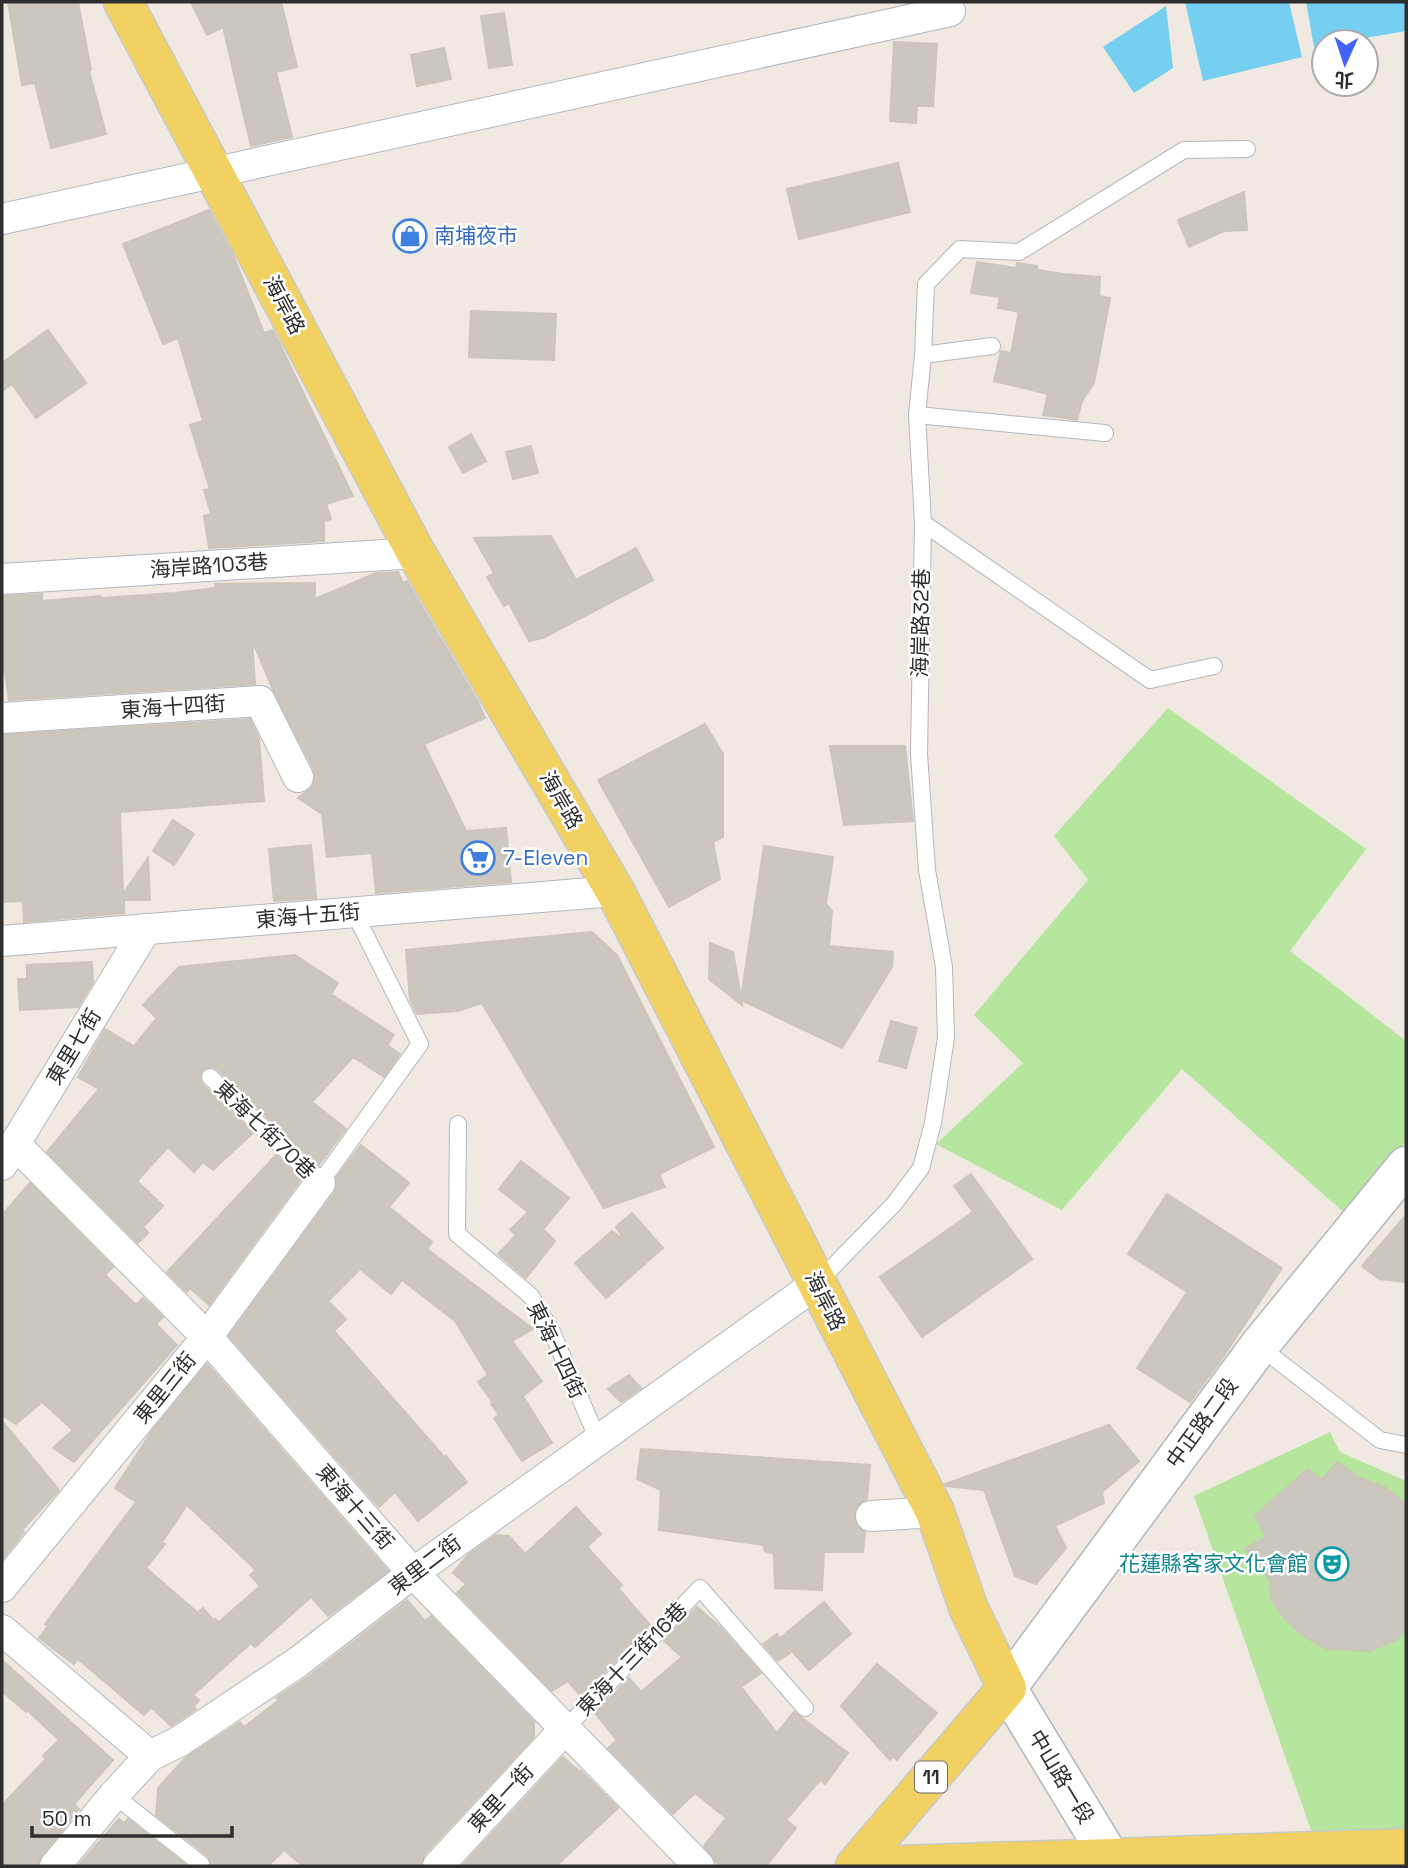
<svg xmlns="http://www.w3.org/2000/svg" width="1408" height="1868" font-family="'Space Grotesk','Noto Sans TC',sans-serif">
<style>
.green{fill:#b6e59e}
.water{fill:#75cff0}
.building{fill:#cbc7bf;stroke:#cbc5ba;stroke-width:2;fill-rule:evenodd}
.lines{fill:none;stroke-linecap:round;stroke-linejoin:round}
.lane-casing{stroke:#b4b7c1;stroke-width:18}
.street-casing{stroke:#b4b7c1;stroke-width:32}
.secondary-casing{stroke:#b4b7c1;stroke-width:41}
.primary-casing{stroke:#c9c9c9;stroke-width:41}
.lane{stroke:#fff;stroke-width:16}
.street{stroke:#fff;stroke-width:30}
.secondary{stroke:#fff;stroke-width:38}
.primary{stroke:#f2d163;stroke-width:38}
.labels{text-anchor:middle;stroke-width:5;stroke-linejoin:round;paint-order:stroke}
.shield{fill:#fff;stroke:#6d6d6d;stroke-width:2}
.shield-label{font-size:19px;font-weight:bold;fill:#2e2e2e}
.shop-label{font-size:21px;fill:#366cbe;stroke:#fff;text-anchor:start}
.street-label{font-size:21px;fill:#2e2e2e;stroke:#fff}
.culture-label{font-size:21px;fill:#0d838f;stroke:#fff;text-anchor:end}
</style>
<rect width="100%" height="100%" fill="#efe9e1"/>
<!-- green -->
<g class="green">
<path d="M1168 708 1366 849 1290 951 1406 1041V1141L1349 1217 1182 1069 1062 1210 936 1144 1023 1063 974 1015 1088 880 1054 836Z"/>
<path d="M1330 1432 1340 1452 1406 1481V1832L1313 1836 1194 1496Z"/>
</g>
<!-- water -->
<g class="water">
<path d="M1185 2H1289L1302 57 1203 81Z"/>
<path d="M1306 2H1406V31L1342 42H1324V45L1314 47Z"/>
<path d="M1166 6 1173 68 1134 93 1103 47Z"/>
</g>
<!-- building -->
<g class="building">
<path d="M8 2H78L91 70 89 71 106 134 51 148 35 83 22 85Z"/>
<path d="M191 2H281L297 67 276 72 292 137 251 146 223 27 207 35Z"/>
<path d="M504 13 512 65 489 68 481 16Z"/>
<path d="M894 42 937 44 933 106H917L916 123 890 121Z"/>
<path d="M444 48 451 79 417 86 411 55Z"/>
<path d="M898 163 910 212 799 239 787 189Z"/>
<path d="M1244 192 1247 230 1224 231 1189 247 1178 220Z"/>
<path d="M209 210 233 255 264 333 273 330 353 496 326 504 331 519 324 521V541L209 548 204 516 211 514 204 490 210 489 190 425 203 421 178 338 163 344 123 244Z"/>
<path d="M977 262 1016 268 1017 263 1037 266V270L1064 274 1100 277 1099 296 1110 298 1094 383 1082 401 1077 420 1043 415 1048 394 994 381 1001 351 1011 353 1019 312 998 308 1000 297 971 293Z"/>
<path d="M471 311 556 314 554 360 469 357Z"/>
<path d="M48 330 86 383 36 418 12 384 2 391V363Z"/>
<path d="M471 434 486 461 463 473 449 447Z"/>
<path d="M531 446 538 473 513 479 506 452Z"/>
<path d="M551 536 576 580 636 548 653 580 543 638 529 641 509 603 504 606 487 577 494 573 474 538Z"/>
<path d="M398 572 403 583 407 581 478 702 485 718 424 744 466 831 506 828 511 882 376 893 372 853 327 857 322 814 298 798 313 786 315 777 314 770 274 692 252 640 255 684 9 700 2 652V596L42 594V601L100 596V598L174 593 216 588 215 584 315 583V599L376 573Z"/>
<path d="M250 719 259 739 264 801 120 812 123 894 148 858 150 900H124V913L24 922 23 901 2 902V735Z"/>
<path d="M705 724 723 754V837L713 842 720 879 669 907 598 780Z"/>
<path d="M830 746H905L913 821 844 825Z"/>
<path d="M173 820 194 834 174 865 153 851Z"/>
<path d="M311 845 316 898 274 901 269 849Z"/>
<path d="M764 846 833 857 826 904 832 911 829 946 893 952 892 967 842 1048 741 1000 742 1005 709 979 710 943 733 952 741 998Z"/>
<path d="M592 932 617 955 714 1147 659 1174 665 1187 604 1208 482 1003 457 1011 417 1014 410 1000 406 950Z"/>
<path d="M295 955 338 983 331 994 394 1035 387 1045 400 1054 384 1077 353 1057 312 1102 346 1129 318 1166 217 1069 212 1067 203 1069 200 1075 202 1084 253 1133 213 1170 203 1162 194 1172 168 1147 137 1181 163 1206 143 1227 148 1233 138 1243 47 1152 99 1089 78 1077 105 1029 134 1046 157 1018 143 1005 179 967Z"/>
<path d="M92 962 93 982 78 1007 20 1010 18 979H27V965Z"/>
<path d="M891 1021 917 1028 906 1068 879 1061Z"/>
<path d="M361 1145 409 1183 389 1207 432 1242 427 1249 533 1329 512 1341 542 1381 523 1396 552 1443 522 1461 494 1418 499 1415 491 1404 493 1403 478 1382 488 1375 455 1321 402 1280 391 1294 360 1269 328 1301 346 1319 334 1331 445 1458 446 1456 467 1482 418 1521 395 1492 379 1507 229 1336 334 1193 337 1186 336 1178Z"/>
<path d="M276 1155 301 1179 209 1305 190 1288 187 1292 167 1272Z"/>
<path d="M521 1161 569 1198 543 1229 555 1241 526 1278 498 1254 516 1235 510 1230 528 1212 499 1189Z"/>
<path d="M971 1174 1032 1259 922 1337 880 1277 973 1212 954 1186Z"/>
<path d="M30 1183 113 1267 105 1275 136 1305 143 1298 163 1317 156 1324 177 1345 74 1462 53 1448 73 1430 42 1402 16 1424 2 1415V1215Z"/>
<path d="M1167 1194 1282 1268 1221 1360 1190 1402 1137 1368 1187 1292 1128 1254Z"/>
<path d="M632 1213 663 1248 606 1298 575 1263 612 1231 625 1241 616 1227Z"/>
<path d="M1406 1215V1282L1379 1279 1362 1266Z"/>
<path d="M207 1364 388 1571 328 1616 311 1597 255 1647 251 1643 193 1695 199 1700 193 1707 196 1709 171 1726 151 1707 144 1715 78 1659 74 1664 39 1638 48 1626 45 1624 136 1502 115 1488 152 1431ZM187 1505 256 1570 250 1575 260 1586 219 1622 215 1619 213 1620 203 1608 198 1613 146 1568 165 1544 162 1542Z"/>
<path d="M629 1375 641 1388 621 1402 608 1389Z"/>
<path d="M2 1421 59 1490 22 1530 24 1532 2 1560Z"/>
<path d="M1109 1425 1139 1461 1102 1492 1104 1503 1055 1526 1066 1548 1036 1584 1015 1576 984 1490 946 1486 945 1484Z"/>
<path d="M641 1449 870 1465 867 1499 856 1508 854 1516 857 1526 865 1532 863 1552H824L822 1590 775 1588 774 1554 765 1551 763 1545 659 1530 661 1490 637 1479Z"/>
<path d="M1337 1462 1358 1477 1386 1488 1406 1504V1629L1396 1640 1370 1651 1327 1649 1305 1637 1287 1621 1272 1601 1269 1579 1245 1549 1266 1537 1255 1516 1308 1469 1322 1480Z"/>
<path d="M576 1507 601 1534 587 1547 622 1585 618 1588 650 1625 581 1697 568 1681 552 1691 457 1593 466 1584 453 1573 468 1555 496 1535 509 1536 525 1554Z"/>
<path d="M407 1600 425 1621 431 1616 534 1722V1737L425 1854 421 1866H303L284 1850 268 1866H211L208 1856 156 1815 158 1788 185 1758 240 1722 244 1727 279 1700 276 1698 309 1676Z"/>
<path d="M824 1602 851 1634 809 1670 780 1638Z"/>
<path d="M697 1607 720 1627 761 1673 741 1687 777 1733 794 1712 848 1753 825 1784 820 1780 786 1820 796 1828 766 1866H721L716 1862 704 1846 726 1818 695 1793 673 1814 608 1748 617 1740 595 1713 629 1678 641 1692 682 1657 664 1641Z"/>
<path d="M777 1634 790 1653 778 1661 763 1644Z"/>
<path d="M2 1660 113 1760 74 1804 79 1809 42 1855 38 1866H2V1805L46 1759 43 1756 59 1740 27 1710 26 1712 2 1691Z"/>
<path d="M877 1664 937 1713 897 1760 893 1757 890 1760 841 1706Z"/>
<path d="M563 1757 580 1772 581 1771 618 1808 556 1866H462Z"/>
<path d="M119 1819 124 1823 128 1819 187 1866H78Z"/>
</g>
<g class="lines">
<defs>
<g id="lane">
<path d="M923 355 992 346"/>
<path d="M917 415 1105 433"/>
<path d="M923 523 1150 680 1214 666"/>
<path d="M210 1077 320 1183 420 1044 354 912"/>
<path d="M458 1124 457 1234 531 1296 552 1332 598 1440"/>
<path d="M818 1282 894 1204 921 1168 933 1123 946 1038 944 967 927 870 919 754 923 523 917 415 923 355 926 284 960 249 1019 252 1184 150 1247 149"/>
<path d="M1259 1346 1380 1440 1406 1445"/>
<path d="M564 1730 700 1588 805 1708"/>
<path d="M114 1795 201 1864 199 1866"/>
</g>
<g id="street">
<path d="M2 219 950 11"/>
<path d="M2 579 416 553"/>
<path d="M2 718 260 701 298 777"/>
<path d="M2 941 615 891"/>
<path d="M15 1144 207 1337 413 1573 699 1866"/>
<path d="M2 1165 146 929"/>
<path d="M871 1516 935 1512"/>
<path d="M2 1587 207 1337 320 1183"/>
<path d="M2 1630 150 1756"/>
<path d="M55 1866 114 1795 150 1756 180 1741 298 1662 413 1573 816 1284"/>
<path d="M438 1866 564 1730"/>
</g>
<path id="secondary" d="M1115 1866 1007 1688 1259 1346 1406 1166"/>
<g id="primary">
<path d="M123 2 416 553 615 891 935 1512 969 1609 1007 1688 855 1866"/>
<path d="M872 1866 1406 1848"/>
</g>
</defs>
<!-- lane casing -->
<use href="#lane" class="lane-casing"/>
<!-- street casing -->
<use href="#street" class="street-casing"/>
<!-- secondary casing -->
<use href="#secondary" class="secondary-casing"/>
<!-- primary casing -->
<use href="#primary" class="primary-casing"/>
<!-- lane -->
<use href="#lane" class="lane"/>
<!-- street -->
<use href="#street" class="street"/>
<!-- secondary -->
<use href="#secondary" class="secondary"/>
<!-- primary -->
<use href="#primary" class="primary"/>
</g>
<!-- icons -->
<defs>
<symbol id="shop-ring" viewBox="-11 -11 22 22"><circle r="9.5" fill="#fff" stroke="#3f7fe0" stroke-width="1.5"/><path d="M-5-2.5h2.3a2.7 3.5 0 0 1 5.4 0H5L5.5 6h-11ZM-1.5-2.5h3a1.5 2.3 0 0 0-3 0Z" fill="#3f7fe0"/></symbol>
<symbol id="supermarket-ring" viewBox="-11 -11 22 22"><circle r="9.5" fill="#fff" stroke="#3f7fe0" stroke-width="1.5"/><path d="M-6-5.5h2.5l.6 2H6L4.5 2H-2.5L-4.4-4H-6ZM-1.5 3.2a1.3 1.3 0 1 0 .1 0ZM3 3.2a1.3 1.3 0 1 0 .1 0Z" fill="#3f7fe0"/></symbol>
<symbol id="theatre-ring" viewBox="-11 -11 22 22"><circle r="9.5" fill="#fff" stroke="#0f9aa8" stroke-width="1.5"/><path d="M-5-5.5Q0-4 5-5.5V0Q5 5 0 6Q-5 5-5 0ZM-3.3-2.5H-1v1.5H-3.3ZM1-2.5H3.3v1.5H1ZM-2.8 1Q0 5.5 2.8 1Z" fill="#0f9aa8"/></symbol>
</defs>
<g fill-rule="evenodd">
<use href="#shop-ring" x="391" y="217" width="38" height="38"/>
<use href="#supermarket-ring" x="459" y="839" width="38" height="38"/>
<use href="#theatre-ring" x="1313" y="1545" width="38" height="38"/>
</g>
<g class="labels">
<!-- shield labels -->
<rect class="shield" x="915" y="1761.5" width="32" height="31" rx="5"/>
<g class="shield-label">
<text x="931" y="1784">11</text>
</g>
<!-- shop labels -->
<g class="shop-label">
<text x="434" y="243">南埔夜市</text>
<text x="503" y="865">7-Eleven</text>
</g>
<!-- street labels -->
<g class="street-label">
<text transform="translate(284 305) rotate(62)" y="7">海岸路</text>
<text transform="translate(209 566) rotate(-4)" y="7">海岸路103巷</text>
<text transform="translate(921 623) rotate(-89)" y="7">海岸路32巷</text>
<text transform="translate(173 707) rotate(-4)" y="7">東海十四街</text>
<text transform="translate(561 800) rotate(60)" y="7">海岸路</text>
<text transform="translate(308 916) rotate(-5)" y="7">東海十五街</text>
<text transform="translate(74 1047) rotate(-59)" y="7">東里七街</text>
<text transform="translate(265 1130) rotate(44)" y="7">東海七街70巷</text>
<text transform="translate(825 1301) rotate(63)" y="7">海岸路</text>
<text transform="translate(556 1350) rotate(64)" y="7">東海十四街</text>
<text transform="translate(165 1388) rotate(-51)" y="7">東里三街</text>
<text transform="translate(1202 1423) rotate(-54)" y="7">中正路二段</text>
<text transform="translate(355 1507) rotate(49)" y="7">東海十三街</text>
<text transform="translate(425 1565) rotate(-37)" y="7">東里二街</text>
<text transform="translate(632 1659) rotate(-46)" y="7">東海十三街16巷</text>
<text transform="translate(1061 1777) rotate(59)" y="7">中山路一段</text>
<text transform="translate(501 1798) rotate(-47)" y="7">東里一街</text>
</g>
<!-- culture labels -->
<g class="culture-label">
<text x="1308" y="1571">花蓮縣客家文化會館</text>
</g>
</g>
<!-- border -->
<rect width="1408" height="1868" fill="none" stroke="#2e2e2e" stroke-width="7"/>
<!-- north arrow -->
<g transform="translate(1345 63) rotate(183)"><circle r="33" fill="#ffffff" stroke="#ababab" stroke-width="2"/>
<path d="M0-5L12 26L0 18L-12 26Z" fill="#4264fb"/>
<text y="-10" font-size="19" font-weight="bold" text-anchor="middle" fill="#2e2e2e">北</text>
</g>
<!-- scale -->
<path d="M32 1826v10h200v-10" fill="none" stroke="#2e2e2e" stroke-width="3.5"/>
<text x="42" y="1826" font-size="21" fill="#2e2e2e" stroke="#ffffff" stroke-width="5" paint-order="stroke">50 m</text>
</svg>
